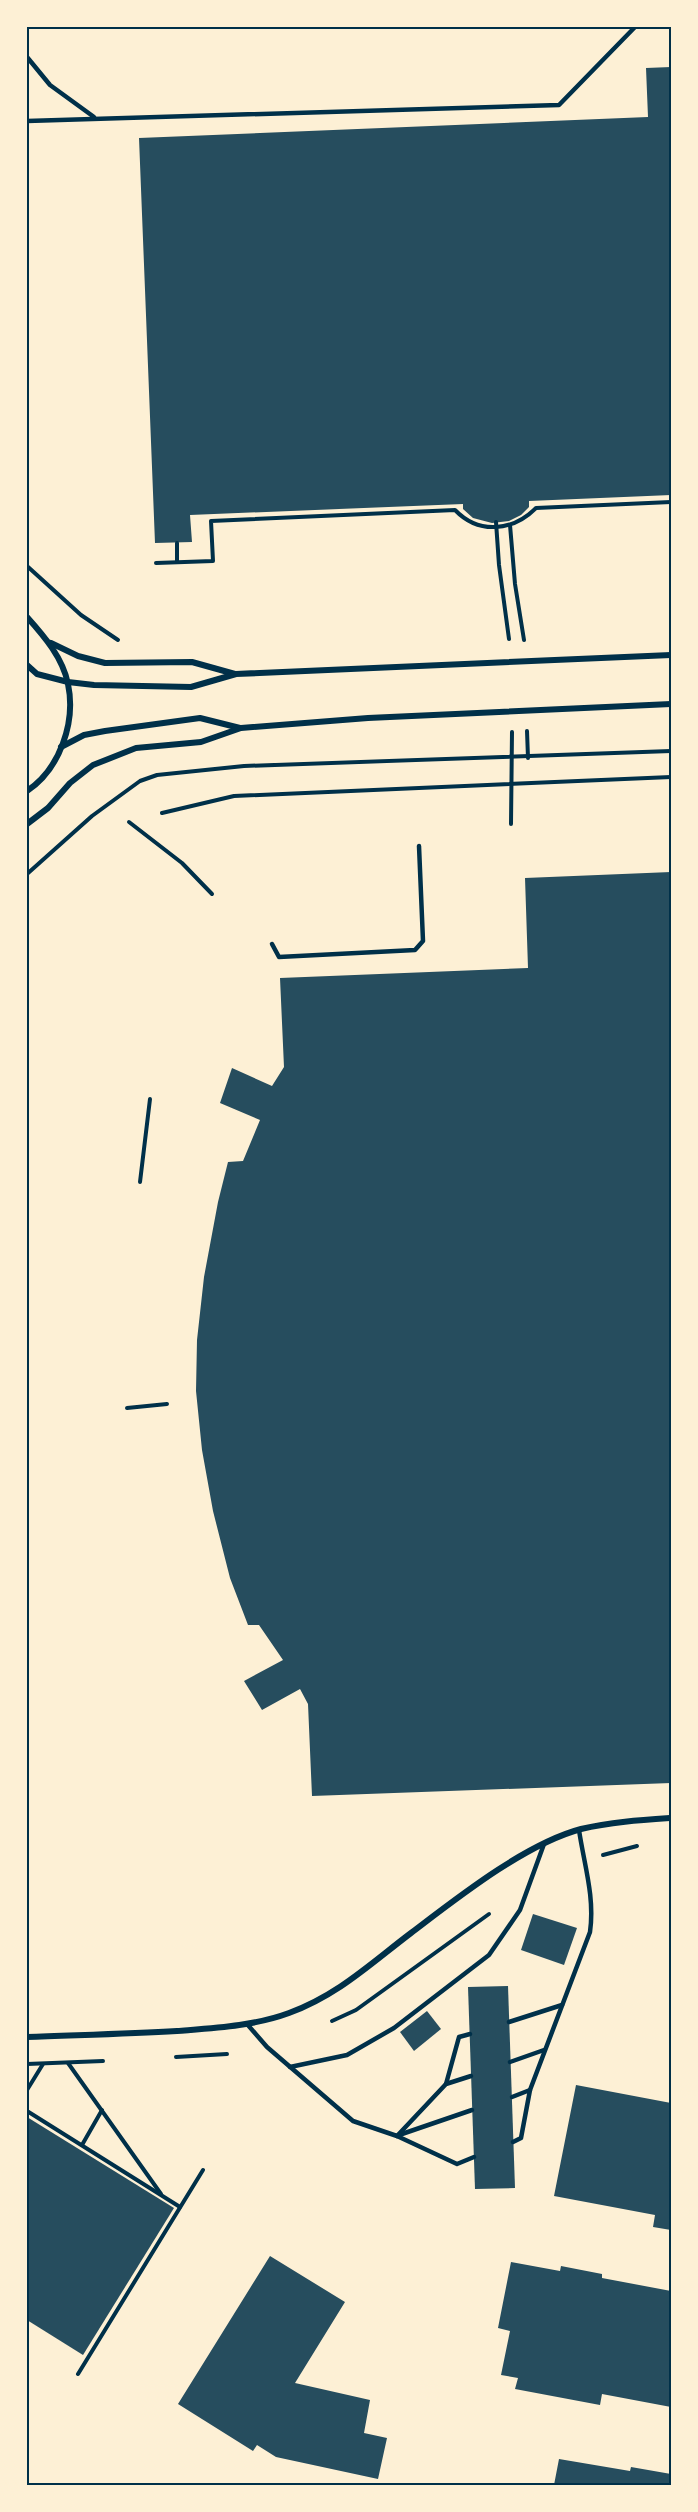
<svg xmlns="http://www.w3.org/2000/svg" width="698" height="2512" font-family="Barlow,sans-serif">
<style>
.building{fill:#264d5e}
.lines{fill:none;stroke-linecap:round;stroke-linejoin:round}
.path{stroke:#003049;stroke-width:4}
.service{stroke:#003049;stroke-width:4.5}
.minor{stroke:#003049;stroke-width:6}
.neatline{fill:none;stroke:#003049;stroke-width:2}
</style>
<rect width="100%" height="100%" fill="#fdf0d5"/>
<!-- building -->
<g class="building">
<path d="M671 67V495L529 501V507L521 515 509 521 492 523 473 518 463 509V504L190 515 192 542 155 543 139 138 648 117 646 68Z"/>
<path d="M671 872V1783L312 1796 308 1704 300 1689 262 1710 244 1681 283 1660 259 1625H248L230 1578 213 1511 202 1450 196 1391 197 1340 204 1277 218 1202 228 1162 243 1161 260 1120 220 1103 232 1068 272 1086 284 1067 280 978 528 968 525 878Z"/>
<path d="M533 1914 577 1928 564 1965 521 1950Z"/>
<path d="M508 1986 515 2188 475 2189 468 1987Z"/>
<path d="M427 2011 441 2029 414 2051 400 2032Z"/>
<path d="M576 2085 671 2103V2230L653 2227 655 2215 554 2196Z"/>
<path d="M27 2117 174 2208 83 2355 27 2320Z"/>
<path d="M270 2256 345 2302 295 2383 370 2400 364 2433 387 2438 378 2479 276 2457 257 2445 253 2451 178 2404Z"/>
<path d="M511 2262 560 2271 561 2266 602 2274V2278L671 2291V2407L602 2394 600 2405 515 2389 518 2378 501 2375 510 2331 498 2328Z"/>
<path d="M559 2459 630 2471 631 2467 671 2474V2485H554Z"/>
</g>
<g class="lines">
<!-- path -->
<g class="path">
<path d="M496 522 499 565 509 639"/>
<path d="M510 525 515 584 524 640"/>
<path d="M177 543V562"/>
<path d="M156 563 213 561 211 521 455 510C479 535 513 531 536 508L671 502"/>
<path d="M27 566 81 615 118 640"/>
<path d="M527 731 528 758"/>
<path d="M162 813 234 796 671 777"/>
<path d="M129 822 182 863 212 894"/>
<path d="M511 824 512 732"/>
<path d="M27 874 92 816 140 781 157 775 244 766 671 751"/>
<path d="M140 1182 150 1099"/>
<path d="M127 1408 167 1404"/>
<path d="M603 1855 637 1846"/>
<path d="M332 2021 356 2010 489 1914"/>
<path d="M176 2057 227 2054"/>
<path d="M68 2063 161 2194"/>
<path d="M27 2064 103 2061"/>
<path d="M27 2090 43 2064"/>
<path d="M27 2111 180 2207"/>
<path d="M82 2145 102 2110"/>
<path d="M78 2374 203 2170"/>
</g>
<!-- service -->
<g class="service">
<path d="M27 57 50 85 94 117"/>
<path d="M27 121 559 105 635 27"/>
<path d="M272 944 279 957 415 950 423 941 419 846"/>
<path d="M509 2022 562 2005"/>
<path d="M247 2024 267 2047 353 2121 397 2136 457 2164 474 2157"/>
<path d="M510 2062 544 2050"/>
<path d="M290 2067 347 2055 394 2028 489 1955 520 1910 544 1844"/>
<path d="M446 2084 459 2037 470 2034"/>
<path d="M512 2097 530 2090"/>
<path d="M399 2135 472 2110"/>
<path d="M397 2136 446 2084 471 2076"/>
<path d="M513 2142 521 2138 530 2090 590 1932C595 1897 584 1864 579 1830"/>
</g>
<!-- minor -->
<g class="minor">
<path d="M27 617C44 636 63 658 68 684 76 722 60 769 27 791"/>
<path d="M51 643 78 656 105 663 192 662 235 674"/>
<path d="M27 665 37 674 68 682 94 685 191 687 236 674 671 655"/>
<path d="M61 747 84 735 105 731 200 718 240 728"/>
<path d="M27 824 48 808 70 783 93 765 136 748 201 742 241 728 368 718 671 704"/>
<path d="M27 2037C77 2035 127 2034 177 2031 214 2028 254 2026 289 2013 338 1995 370 1964 411 1933 457 1898 525 1844 581 1829 610 1822 641 1820 671 1818"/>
</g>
</g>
<!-- border -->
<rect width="698" height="2512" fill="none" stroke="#fdf0d5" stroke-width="57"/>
<rect x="28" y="28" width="642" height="2456" class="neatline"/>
</svg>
